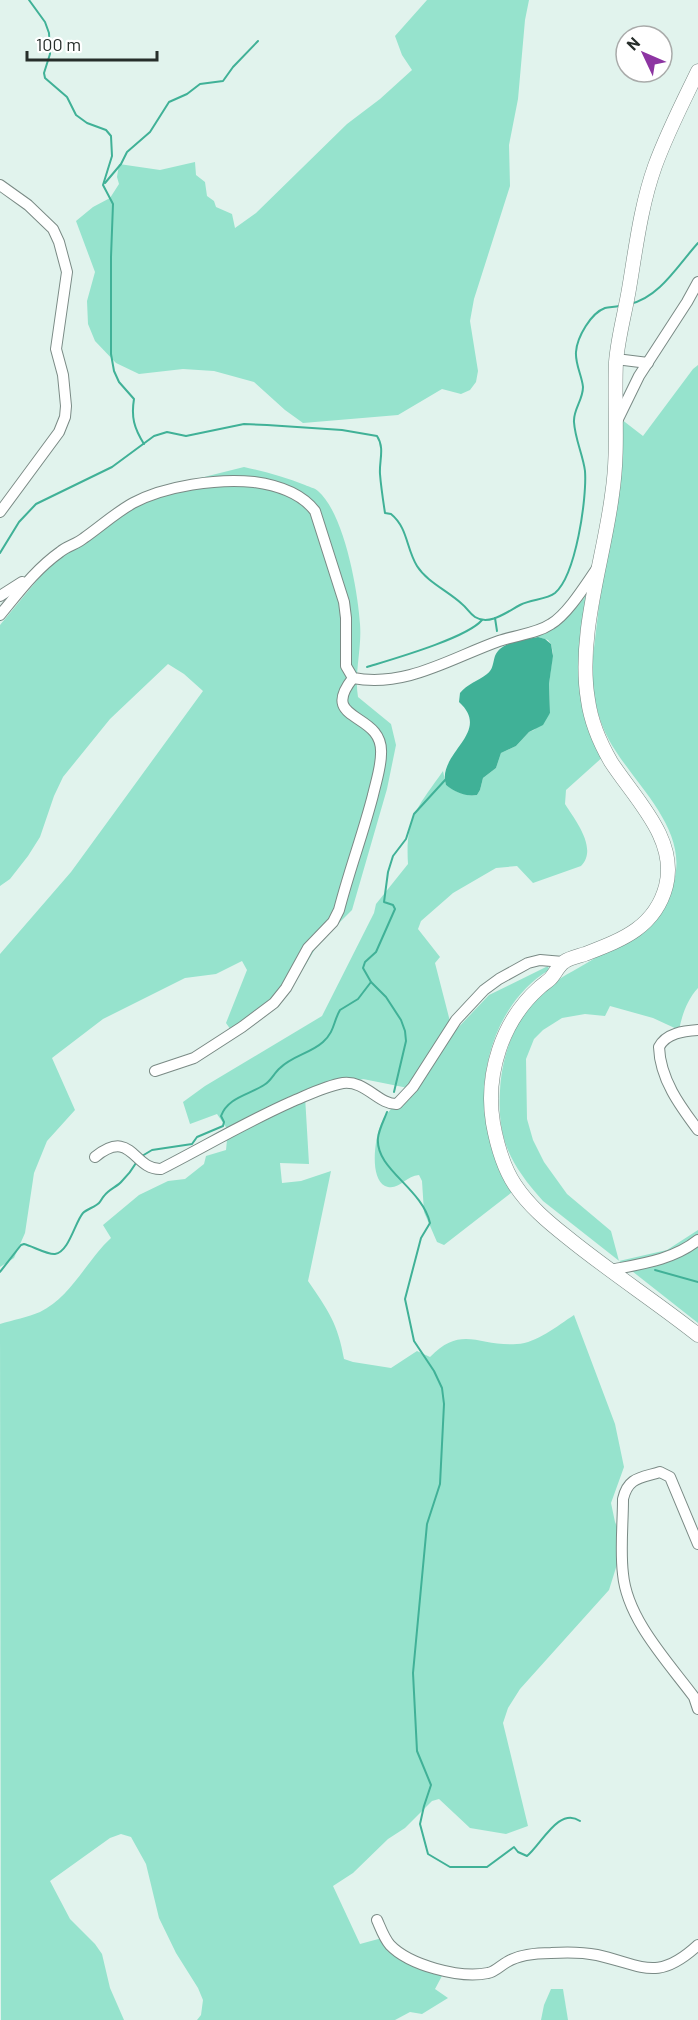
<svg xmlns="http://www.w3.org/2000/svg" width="698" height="2020" font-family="Barlow,sans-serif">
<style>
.green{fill:#96e3cd}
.water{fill:#40b197}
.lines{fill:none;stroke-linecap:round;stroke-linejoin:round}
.stream{stroke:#40b197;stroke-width:2}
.minor-casing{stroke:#7a8a85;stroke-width:12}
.major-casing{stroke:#7a8a85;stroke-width:15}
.minor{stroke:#fff;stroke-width:10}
.major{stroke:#fff;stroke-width:14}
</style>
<rect width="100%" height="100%" fill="#e1f3ed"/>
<!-- green -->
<g class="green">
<path d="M427 0H529L525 20 518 99 509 145 510 186 474 299 470 321 478 371 476 382 470 390 461 394 442 389 398 415 303 423 285 410 254 382 214 371 183 369 139 374 116 363 95 341 88 324 87 301 95 272 76 221 93 207 110 198 119 184 117 177 119 164 160 170 195 162 196 175 205 182 207 196 214 201 216 207 232 214 235 228 256 213 347 124 380 99 412 70 402 55 395 36Z"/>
<path d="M698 365V988C687 1000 682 1015 679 1030L653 1018 610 1006 605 1016 585 1014 562 1018 543 1030 534 1039 526 1059 527 1119 533 1140 544 1162 567 1194 611 1231 619 1261 667 1250 698 1230V1323L543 1201C511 1165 497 1140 500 1091 502 1051 517 1014 548 987 563 975 582 967 598 956 615 944 630 927 645 913 659 900 674 891 676 871 682 822 630 779 609 740 596 716 592 691 592 665L621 419 643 436 693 369Z"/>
<path d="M244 467C266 472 285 477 305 485 309 487 315 488 318 491 344 513 358 591 360 624 362 649 354 673 358 697L391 724 396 745 387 789 352 910 318 944 291 989 241 1029 233 1033 226 1023 247 970 242 961 216 974 185 978 103 1019 52 1058 75 1110 47 1141 34 1173 25 1233 14 1258 0 1267V954L71 872 203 691 184 674 168 664 110 719 63 777 54 796 40 837 28 856 10 879 0 886V625L57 556 137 500 184 482Z"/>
<path d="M589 591 583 668 605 755 566 790 565 804C576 821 598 849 581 866L533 883 517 866 496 868 453 893 421 921 418 929 440 957 435 963 453 1033 489 995 548 966 549 970C497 1001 474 1074 488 1132 493 1153 505 1170 516 1189L444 1245 437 1242 424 1212 422 1181 419 1175C405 1176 398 1192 385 1186 369 1178 375 1137 381 1124 388 1109 401 1099 413 1089L363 1079 305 1096 309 1164 280 1163 282 1183 301 1181 331 1171 308 1281C328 1310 338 1324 344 1359L353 1362 391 1368 417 1351 430 1357C462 1324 479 1347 517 1344 537 1343 557 1326 574 1315L615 1424 624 1467 611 1503 615 1522 624 1542 609 1590 520 1689 508 1708 503 1723 528 1826 506 1834 470 1828 439 1799 432 1801 405 1828 388 1839 353 1873 333 1886 360 1944 382 1938 443 1974 435 1989 448 1998 422 2014 410 2012 395 2020H197L201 2015 203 2000 198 1988 176 1953 159 1918 146 1864 131 1837 121 1834 110 1838 50 1881 70 1919 95 1944 102 1954 110 1988 124 2020H1L0 1324C13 1320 28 1317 40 1312 71 1297 87 1260 111 1238L103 1225 139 1195 168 1181 185 1179 204 1164 206 1156 226 1150 228 1130 217 1114 190 1124 183 1102 205 1086 322 1016 374 913 376 904 408 864C405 818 418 807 443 771L446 785C455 791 465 797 477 795L480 790 483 778 496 768 501 753 516 746 529 732 534 730 550 713 549 684 553 653 551 644 548 640 538 637C546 626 551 628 562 621 573 613 581 602 589 591Z"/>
<path d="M551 1989H563L568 2020H541L544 2005Z"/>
</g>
<!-- water -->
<path class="water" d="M538 637 545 639 551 644 553 656 549 684 550 713 543 725 529 732 516 746 501 753 496 768 483 778 480 790 477 795C466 797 455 792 446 785 436 753 493 733 459 702L460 693C467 684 478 681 487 674 493 670 493 662 495 656 501 641 524 640 538 637Z"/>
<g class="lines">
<!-- stream -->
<g class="stream">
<path d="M29 0 45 22 49 33 50 54 44 73 45 78 67 97 76 115 87 123 106 130 111 136 112 156 103 185 113 204 111 257V354L114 371 119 382 134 399C131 417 134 428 144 444"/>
<path d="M105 183 121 164 127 152 150 132 169 102 187 94 200 84 223 81 233 67 258 41"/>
<path d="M630 304C660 297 678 265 698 243"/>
<path d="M0 553 19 522 36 504 112 467 154 436 167 432 186 436 244 424 267 425 342 430 377 436C385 448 379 461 380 474 381 487 383 500 385 513L391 514C408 528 406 548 417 566 427 582 448 591 462 604 467 608 469 613 475 617 489 626 507 612 520 605 531 599 546 600 555 593 576 575 587 498 585 471 583 455 575 439 574 422 573 410 583 400 583 387 582 376 575 364 576 352 577 337 591 313 605 308 609 307 615 307 619 306"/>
<path d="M495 618 497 631"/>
<path d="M367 667C393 659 467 638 482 620"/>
<path d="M394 1092 406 1041 405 1031 401 1020 386 997 371 982 363 968 365 962 376 952 395 909 393 905 384 902 388 872 393 856 406 839 414 814 446 779"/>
<path d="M387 1112C384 1120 379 1129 378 1138 375 1169 422 1188 430 1223L421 1238 405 1299 414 1341 434 1371 442 1388 444 1404 440 1484 427 1524 413 1673 417 1751 431 1785 424 1806 420 1824 428 1854 450 1867H487L514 1847 518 1852 527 1856C541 1845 559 1806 580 1821"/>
<path d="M142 1156 152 1150 192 1144 197 1137 223 1126 224 1122 221 1116C228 1097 249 1095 264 1085 271 1081 274 1073 280 1068 292 1056 311 1053 323 1042 335 1031 333 1022 340 1010L358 999 371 982"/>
<path d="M655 1270 698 1282"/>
<path d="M0 1272 21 1245 24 1244C32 1246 48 1255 55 1254 69 1252 75 1222 83 1213 87 1209 95 1207 99 1203 101 1201 102 1198 104 1196 109 1189 117 1187 122 1181 127 1176 132 1170 136 1163"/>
</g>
<defs>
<g id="minor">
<path d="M0 185 28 205 53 229 59 242 67 272 56 349 63 375 66 406 65 417 59 432 0 512"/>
<path d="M616 359 648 363"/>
<path d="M617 421 639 376 687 302 698 282"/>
<path d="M0 596 22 582"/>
<path d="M0 615C19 592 36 569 60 552 67 546 77 544 84 538 100 527 115 513 133 503 165 486 218 478 254 482 276 485 301 493 315 511L344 602 346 618V666L353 678C406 688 451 658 499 641 516 635 536 634 551 624 568 614 586 584 598 567"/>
<path d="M698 1030C684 1031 666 1033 659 1047 660 1079 680 1106 698 1130"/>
<path d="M155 1071 194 1058 242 1027 274 1003 286 988 308 948 333 922 339 910C349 871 363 834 373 795 376 782 381 767 381 754 384 711 317 723 353 678"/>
<path d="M95 1157C132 1127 133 1170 161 1169 204 1147 246 1122 291 1102 308 1095 325 1086 343 1083 365 1080 379 1105 397 1104L413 1087 456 1020 484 990 499 979 528 963 540 960 563 962"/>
<path d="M610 1270C641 1264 673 1260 698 1240"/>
<path d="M698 1544 670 1477 660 1472C641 1478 628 1477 623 1499 623 1524 620 1550 623 1574 627 1619 668 1662 694 1697L698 1709"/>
<path d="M377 1920C381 1929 384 1938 390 1945 409 1965 460 1979 488 1973 495 1972 501 1965 507 1962 520 1954 536 1953 551 1953 566 1952 582 1952 597 1955 642 1965 657 1983 698 1945"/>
</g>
<path id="major" d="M698 71C683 102 667 133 655 166 641 205 636 247 629 289 625 313 618 337 616 362 614 406 619 450 612 495 604 559 577 635 588 700 591 722 600 743 611 762 635 799 678 839 666 886 655 928 621 940 585 954 579 956 569 958 564 962 558 966 555 974 550 979 547 982 542 985 539 988 502 1021 485 1074 493 1123 497 1145 503 1167 515 1185 529 1206 548 1222 567 1237 610 1272 655 1301 698 1335"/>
</defs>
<!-- minor casing -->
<use href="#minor" class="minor-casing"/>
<!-- major casing -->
<use href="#major" class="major-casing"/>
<!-- minor -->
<use href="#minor" class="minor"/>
<!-- major -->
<use href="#major" class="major"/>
</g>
<!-- north arrow -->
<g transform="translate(644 54) rotate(314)"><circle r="28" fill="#ffffff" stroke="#a9abaa" stroke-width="1.5"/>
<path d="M0-4.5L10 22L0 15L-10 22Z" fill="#8d35a2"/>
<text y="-9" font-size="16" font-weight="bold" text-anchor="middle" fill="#272e2b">N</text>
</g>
<!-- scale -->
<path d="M27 51v9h130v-9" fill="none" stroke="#272e2b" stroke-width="3"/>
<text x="36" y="51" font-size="18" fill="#272e2b" stroke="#ffffff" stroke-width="4.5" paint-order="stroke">100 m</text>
</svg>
